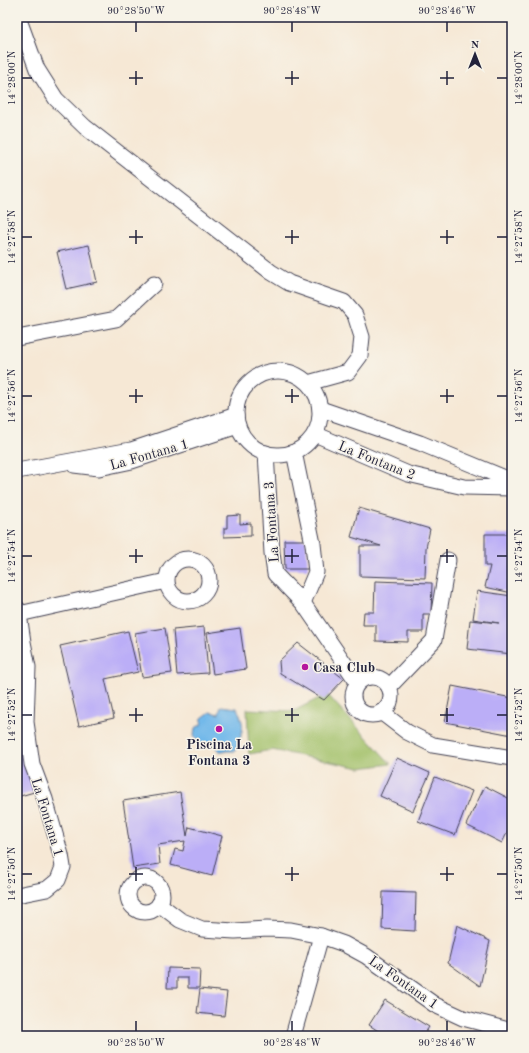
<svg xmlns="http://www.w3.org/2000/svg" width="529" height="1053" font-family="'Old Standard TT',serif">
<style>
.green{fill:#a1c068;stroke:#627152}
.water{fill:#73b9ea;stroke:#4a6e92}
.building{fill:#bbaef7}
.lines{fill:none;stroke-linecap:round;stroke-linejoin:round}
.street-casing{stroke:#424052;stroke-width:17}
.street{stroke:#fff;stroke-width:15}
.ticks{fill:none;stroke:#22223b;stroke-width:1.5}
.poi-dot{fill:#b5179e;stroke:#f7f3e8;stroke-width:1.5}
.labels{text-anchor:middle;stroke-width:3;stroke-linejoin:round;paint-order:stroke}
.street-label{font-size:14px;fill:#22223b;stroke:#f7f3e8}
.poi-label{font-size:14px;font-weight:bold;fill:#22223b;stroke:#f7f3e8;text-anchor:start}
.neatline{fill:none;stroke:#22223b;stroke-width:1.5}
.ticks-label{font-size:10px;text-anchor:middle;fill:#22223b}
</style>
<rect width="100%" height="100%" fill="#f7f3e8"/>
<filter id="ink" filterUnits="userSpaceOnUse"><feTurbulence type="fractalNoise" baseFrequency=".025" numOctaves="2"/><feDisplacementMap in="SourceGraphic" scale="8" xChannelSelector="R" yChannelSelector="G"/><feConvolveMatrix kernelMatrix="1 2 1 2 8 2 1 2 1" color-interpolation-filters="sRGB"/></filter>
<filter id="wash" filterUnits="userSpaceOnUse"><feTurbulence type="fractalNoise" baseFrequency=".012" numOctaves="4" result="noise"/><feDisplacementMap in="SourceGraphic" scale="16" xChannelSelector="R" yChannelSelector="G"/><feGaussianBlur stdDeviation="0.9" result="paint"/><feColorMatrix in="noise" values="0 0 0 0 0 0 0 0 0 0 0 0 0 0 0 0 0 1.4 0 .05"/><feComposite in="paint" operator="in"/></filter>
<g filter="url(#wash)">
<rect width="100%" height="100%" fill="#f6e8d5"/>
<!-- green -->
<path class="green" d="M327 694 391 764 360 768 272 750 249 754 247 709 294 711Z"/>
<!-- water -->
<path class="water" d="M221 706 237 708C246 728 243 732 235 751H219L213 745 204 747 194 736 195 728 201 725 202 718 210 712 219 714Z"/>
<g id="blocks">
<!-- building -->
<g class="building">
<path d="M89 245 97 282 66 289 57 252Z"/>
<path d="M359 508 430 529 426 548 425 578 360 576V546H381L351 537Z"/>
<path d="M240 515V524L251 523V536L224 537V528H227V516Z"/>
<path d="M485 534H512V593L485 587 490 566H485Z"/>
<path d="M284 540H306L308 569H285Z"/>
<path d="M375 581 432 583 431 614H423V632H408V642L376 641V625H363L364 612H374Z"/>
<path d="M477 591 512 596V654L467 649 470 620 499 623 473 619Z"/>
<path d="M204 627 208 673 177 675 173 630Z"/>
<path d="M165 628 172 673 142 677 135 633Z"/>
<path d="M240 628 246 669 213 674 207 633Z"/>
<path d="M128 631 138 672 105 679 114 718 79 726 60 646Z"/>
<path d="M298 643 344 679 324 700 280 673 279 661Z"/>
<path d="M452 686 512 698V735L445 722Z"/>
<path d="M22 731 34 792 17 797V732Z"/>
<path d="M397 758 430 773 413 811 380 796Z"/>
<path d="M435 777 472 791 455 835 418 821Z"/>
<path d="M485 786 512 800V823L502 843 466 825Z"/>
<path d="M180 792 187 836 189 827 222 836 212 876 171 865 175 849 183 851 185 841 158 845 160 864 133 868 123 801Z"/>
<path d="M383 892 416 893 415 931 382 929Z"/>
<path d="M457 925 490 941 480 986 448 963Z"/>
<path d="M168 968 200 969 199 988H188V978H177V988H167Z"/>
<path d="M200 989 227 992 224 1016 197 1013Z"/>
<path d="M385 1000 429 1027 423 1036H386L369 1025Z"/>
</g>
</g>
</g>
<g filter="url(#ink)">
<use href="#blocks" fill-opacity="0" stroke="#424052" stroke-width="1"/>
<g class="lines">
<defs>
<g id="street">
<path d="M18 17 37 69 56 99 85 127 271 272 289 283 344 302 355 315 362 337 360 356 348 372 308 383"/>
<path d="M17 338 116 319 154 284"/>
<circle cx="278" cy="413" r="42"/>
<path d="M321 409 420 443 512 481"/>
<path d="M315 434 408 474 464 487 512 488"/>
<path d="M294 452 313 544 316 572 303 603"/>
<path d="M266 453 272 553 275 574 303 603 358 683"/>
<path d="M74 465 99 468 132 461 238 426"/>
<path d="M17 471 131 450 236 415"/>
<circle cx="188" cy="580" r="21"/>
<path d="M17 608 19 614 23 642 28 667 26 722 32 764 45 799 61 855 63 867 58 880 47 889 17 895"/>
<path d="M19 614 166 581"/>
<circle cx="372" cy="696" r="19"/>
<path d="M389 687 434 640 448 560"/>
<path d="M381 712 407 732 433 745 512 758"/>
<circle cx="145" cy="895" r="17"/>
<path d="M159 904 180 920 202 929 235 931 267 929 291 930 321 936 344 944 366 956 435 1005 463 1018 512 1031"/>
<path d="M293 1036 321 936"/>
</g>
</defs>
<!-- street casing -->
<use href="#street" class="street-casing"/>
<!-- street -->
<use href="#street" class="street"/>
</g>
</g>
<!-- ticks -->
<path class="ticks" d="M136 22V32M292 22V32M447 22V32M136 71V85M292 71V85M447 71V85M22 78H32M129 78H143M285 78H299M440 78H454M497 78H507M136 230V244M292 230V244M447 230V244M22 237H32M129 237H143M285 237H299M440 237H454M497 237H507M136 389V403M292 389V403M447 389V403M22 396H32M129 396H143M285 396H299M440 396H454M497 396H507M136 549V563M292 549V563M447 549V563M22 556H32M129 556H143M285 556H299M440 556H454M497 556H507M136 708V722M292 708V722M447 708V722M22 715H32M129 715H143M285 715H299M440 715H454M497 715H507M136 867V881M292 867V881M447 867V881M22 874H32M129 874H143M285 874H299M440 874H454M497 874H507M136 1021V1031M292 1021V1031M447 1021V1031"/>
<!-- markers -->
<g class="poi-dot">
<circle cx="305" cy="667" r="4"/>
<circle cx="219" cy="729" r="4"/>
</g>
<g class="labels">
<!-- street labels -->
<g class="street-label">
<text transform="translate(149 454) rotate(-16)" y="5">La Fontana 1</text>
<text transform="translate(377 460) rotate(22)" y="5">La Fontana 2</text>
<text transform="translate(271 522) rotate(-94)" y="5">La Fontana 3</text>
<text transform="translate(48 817) rotate(73)" y="5">La Fontana 1</text>
<text transform="translate(404 982) rotate(35)" y="5">La Fontana 1</text>
</g>
<!-- poi labels -->
<g class="poi-label">
<text x="313" y="672">Casa Club</text>
<text x="219" y="749" text-anchor="middle">Piscina La<tspan x="219" dy="16">Fontana 3</tspan></text>
</g>
</g>
<!-- margin -->
<rect width="529" height="1053" fill="none" stroke="#f7f3e8" stroke-width="44"/>
<!-- north arrow -->
<g transform="translate(475 54)" stroke="#f7f3e8" stroke-width="3" paint-order="stroke">
<path d="M0-3L7 15L0 10L-7 15Z" fill="#22223b"/>
<text y="-6" font-size="11" font-weight="bold" text-anchor="middle" fill="#22223b">N</text>
</g>
<rect x="22" y="22" width="485" height="1009" class="neatline"/>
<g class="ticks-label">
<text x="136" y="14">90°28'50"W</text>
<text x="292" y="14">90°28'48"W</text>
<text x="447" y="14">90°28'46"W</text>
<text transform="translate(11 78) rotate(-90)" y="4">14°28'00"N</text>
<text transform="translate(518 78) rotate(-90)" y="4">14°28'00"N</text>
<text transform="translate(11 237) rotate(-90)" y="4">14°27'58"N</text>
<text transform="translate(518 237) rotate(-90)" y="4">14°27'58"N</text>
<text transform="translate(11 396) rotate(-90)" y="4">14°27'56"N</text>
<text transform="translate(518 396) rotate(-90)" y="4">14°27'56"N</text>
<text transform="translate(11 556) rotate(-90)" y="4">14°27'54"N</text>
<text transform="translate(518 556) rotate(-90)" y="4">14°27'54"N</text>
<text transform="translate(11 715) rotate(-90)" y="4">14°27'52"N</text>
<text transform="translate(518 715) rotate(-90)" y="4">14°27'52"N</text>
<text transform="translate(11 874) rotate(-90)" y="4">14°27'50"N</text>
<text transform="translate(518 874) rotate(-90)" y="4">14°27'50"N</text>
<text x="136" y="1046">90°28'50"W</text>
<text x="292" y="1046">90°28'48"W</text>
<text x="447" y="1046">90°28'46"W</text>
</g>
</svg>
